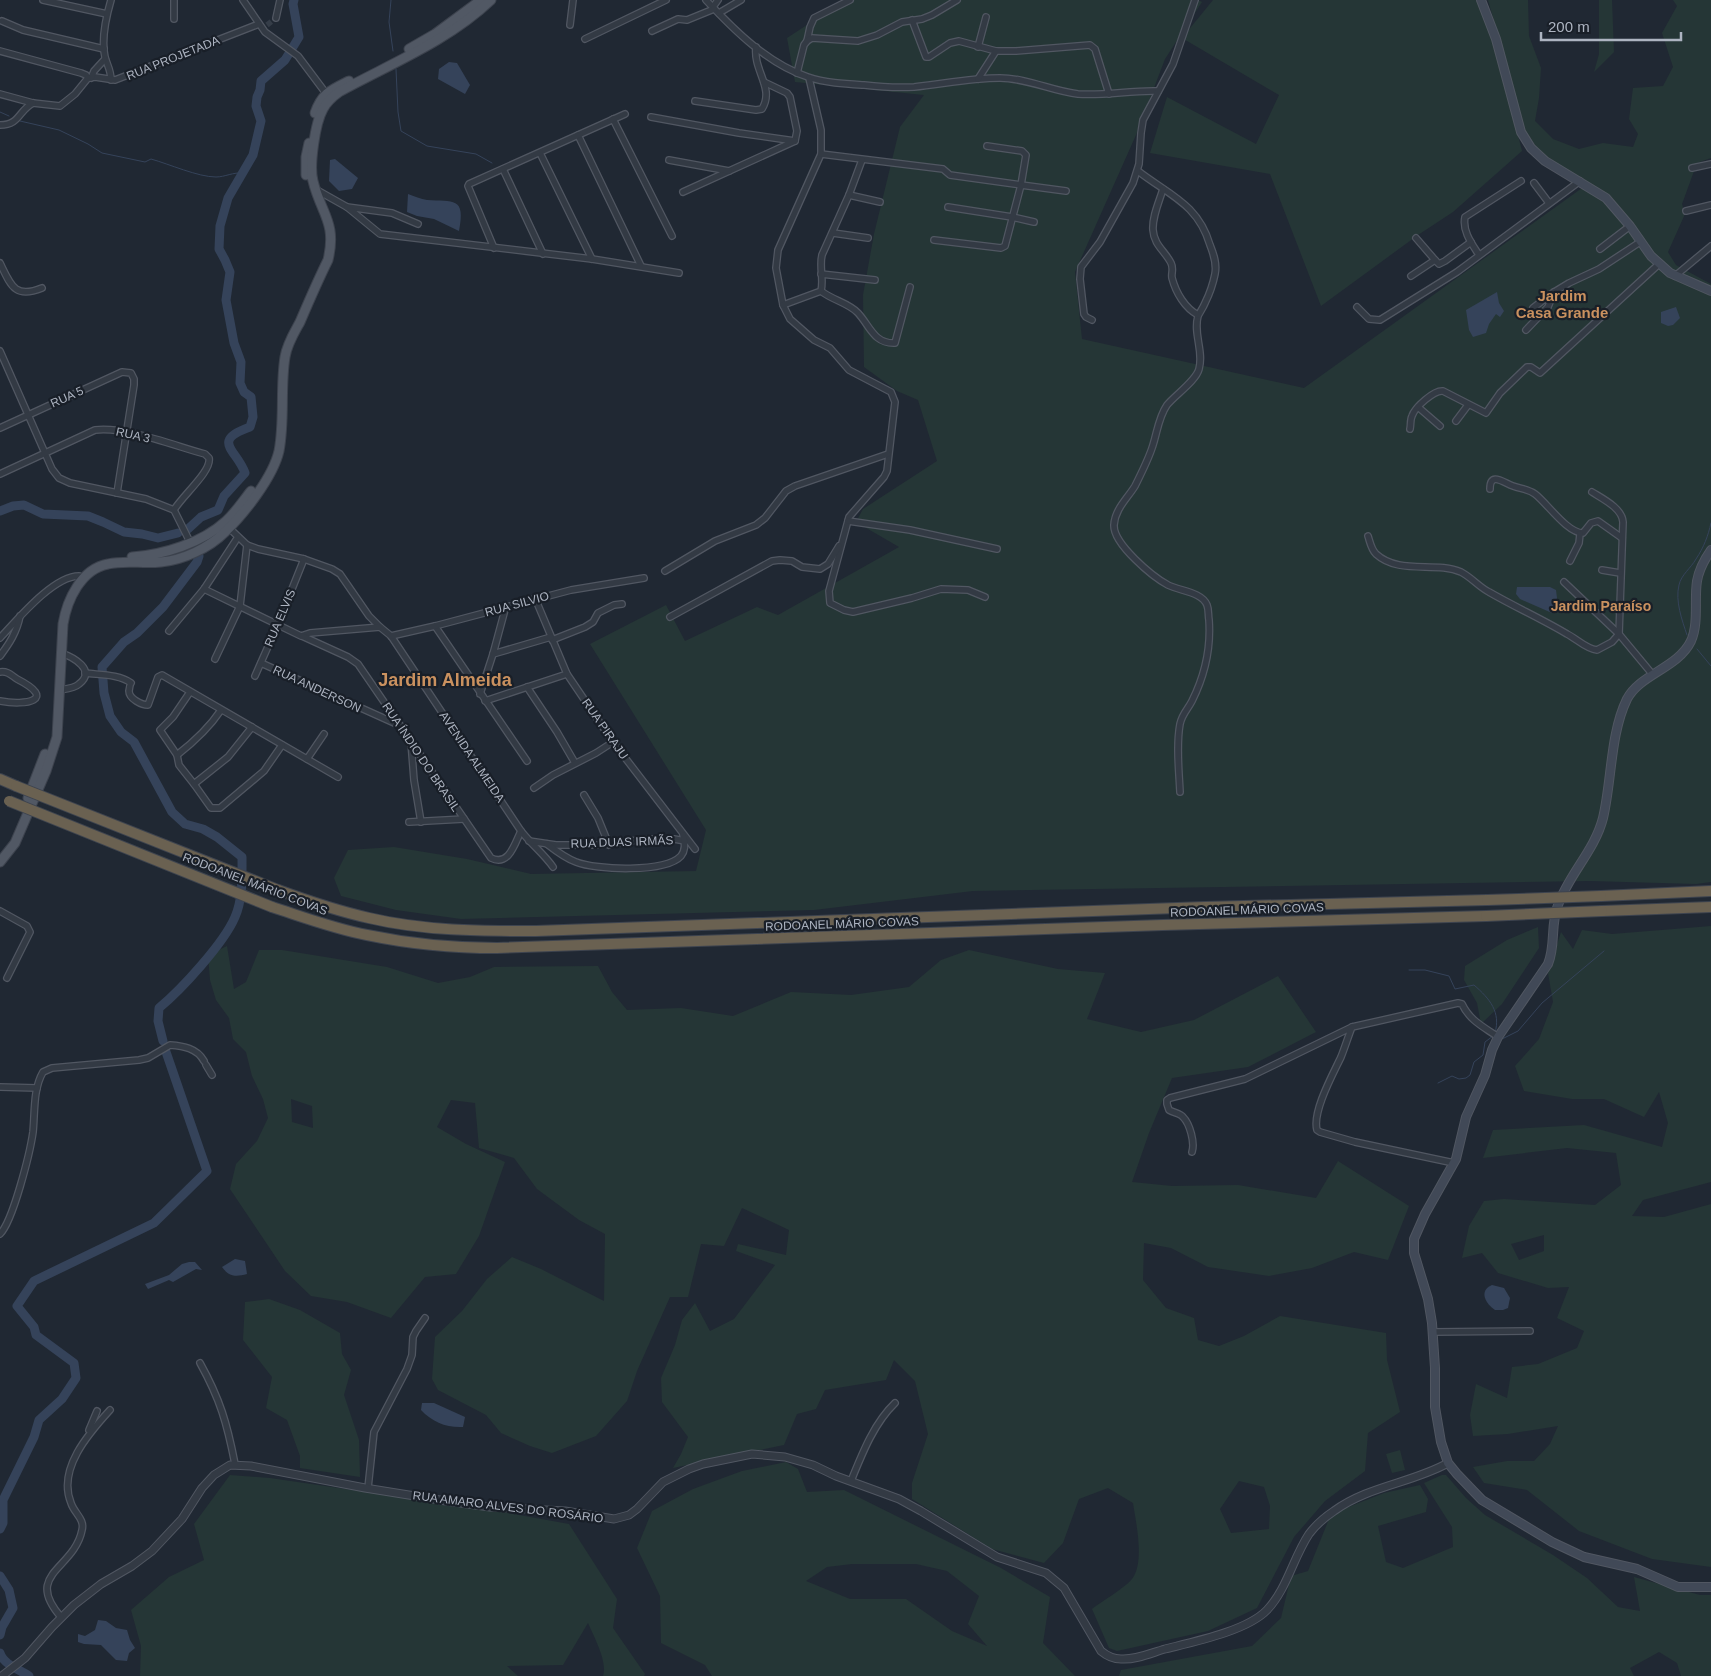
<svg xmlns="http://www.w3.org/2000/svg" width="1711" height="1676" font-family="Arial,sans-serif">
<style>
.green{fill:#253636;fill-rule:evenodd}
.water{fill:#35435a}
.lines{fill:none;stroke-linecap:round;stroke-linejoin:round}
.stream{stroke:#35435a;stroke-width:1}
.river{stroke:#35435a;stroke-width:9}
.minor-tunnel{stroke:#353d48;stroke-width:5.5;stroke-dasharray:5.5 3;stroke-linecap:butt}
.minor-casing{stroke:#515762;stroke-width:8}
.tertiary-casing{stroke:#515762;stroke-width:9}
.secondary-casing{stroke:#515762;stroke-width:10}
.primary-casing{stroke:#3d434e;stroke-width:11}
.motorway-casing{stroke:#3e444f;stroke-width:12}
.minor{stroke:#333a44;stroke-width:5.5}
.tertiary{stroke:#333a44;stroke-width:7}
.secondary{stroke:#414957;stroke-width:8}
.primary{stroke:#515864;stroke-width:9}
.motorway{stroke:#6a6151;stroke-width:10}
.motorway-bridge-casing{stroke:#3e444f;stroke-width:12;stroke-linecap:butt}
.motorway-bridge{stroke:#6a6151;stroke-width:10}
.labels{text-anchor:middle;stroke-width:4.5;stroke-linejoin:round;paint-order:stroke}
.street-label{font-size:12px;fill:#adb4c1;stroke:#191f28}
.neighbourhood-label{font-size:14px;font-weight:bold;fill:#ca915f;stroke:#191f28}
.quarter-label{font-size:15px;font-weight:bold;fill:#ca915f;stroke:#191f28}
.district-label{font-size:18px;font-weight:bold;fill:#ca915f;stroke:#191f28}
</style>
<rect width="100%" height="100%" fill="#202833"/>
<!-- green -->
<g class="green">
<path d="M845 0H1198L1202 2 1165 59 1136 135 1075 272 1082 339 1304 388 1589 183 1540 155 1527 138 1488 0H1528L1529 36 1541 68 1539 98 1535 121 1553 139 1579 149 1603 143 1633 147 1638 134 1629 119 1633 88 1663 86 1673 67 1662 33 1677 6 1673 0H1711V158L1697 163 1682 204 1685 214 1668 252 1676 265 1711 284V882L1696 884 1590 881 973 891 814 910 461 919 396 910 341 896 334 878 348 850 394 847 467 859 531 874 696 871 706 830 590 644 666 605 685 641 757 607 778 615 899 547 856 522 863 509 937 461 918 400 897 391 864 367 863 295 874 234 900 127 924 95 795 82 787 38Z"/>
<path d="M1213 0H1484L1522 151 1453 212 1418 235 1321 306 1270 174 1150 153 1167 97 1256 144 1279 95 1182 38Z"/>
<path d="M1599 0H1612L1614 52 1594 72 1599 54Z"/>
<path d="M1711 926V1182L1643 1200 1632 1216 1664 1217 1711 1204V1567L1652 1559 1579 1531 1527 1490 1484 1483 1473 1467 1507 1461H1534L1550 1444 1558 1426 1508 1434 1473 1436 1470 1415 1476 1384 1507 1398 1512 1367 1538 1364 1577 1348 1584 1331 1557 1318 1569 1287 1548 1288 1498 1273 1482 1253 1462 1258 1469 1226 1484 1201 1504 1199 1595 1205 1621 1185 1616 1153 1567 1148 1483 1158 1493 1130 1584 1125 1662 1147 1668 1123 1659 1092 1644 1117 1604 1099H1572L1524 1091 1515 1066 1539 1039 1553 1002 1548 973 1561 932 1573 949 1582 930 1612 934ZM1544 1235V1251L1519 1260 1511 1244Z"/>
<path d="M1538 927 1539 948 1502 1004 1481 1024 1477 1003 1464 980 1465 966 1507 940Z"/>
<path d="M227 946 234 989 246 982 259 950H282L387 967 438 983 470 977 494 967 598 966 612 992 627 1010 681 1008 733 1016 791 992 851 995 909 987 941 960 969 950 1058 969 1105 973 1087 1019 1141 1032 1194 1020 1278 976 1316 1032 1248 1067 1172 1078 1149 1133 1132 1182 1172 1186 1238 1185 1316 1198 1338 1161 1409 1206 1388 1260 1354 1252 1312 1268 1269 1276 1208 1267 1171 1248 1144 1243 1143 1280 1166 1308 1194 1318 1198 1340 1219 1346 1244 1336 1280 1316 1386 1333 1387 1360 1400 1412 1368 1433 1365 1471 1325 1501 1294 1537 1257 1608 1208 1631 1117 1651 1109 1648 1092 1609C1101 1602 1126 1587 1132 1579 1145 1562 1136 1523 1133 1503L1108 1488 1079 1499 1063 1543 1044 1563 992 1549 912 1499V1483L928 1434 915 1381 894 1360 886 1380 825 1390 816 1409 797 1414 784 1445 673 1468 681 1454 688 1437 662 1402 661 1378 675 1345 682 1320 695 1303 710 1331 734 1319 775 1265 736 1251 738 1244 786 1255 789 1230 742 1208 724 1246 701 1244 688 1297H670L637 1371 627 1401 596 1436 552 1453 530 1446 501 1433 486 1415 438 1390 432 1379 435 1337 462 1311 487 1279 512 1257 541 1269 604 1301 605 1234 579 1220 537 1189 514 1158 479 1148 475 1103 451 1100 437 1127 466 1144 505 1162 479 1236 456 1274 425 1277 391 1318 347 1302 311 1296 285 1271 230 1189 236 1164 257 1141 268 1118 263 1099 252 1076 246 1052 233 1039 229 1018 216 1000 210 980 208 955ZM291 1099 312 1106 313 1128 292 1122ZM1239 1481 1264 1487 1270 1506 1269 1529 1231 1533 1220 1509Z"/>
<path d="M269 1299 300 1310 340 1333 342 1354 351 1370 344 1395 359 1440 360 1477 300 1468V1456L287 1420 266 1408 272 1377 243 1340 245 1302Z"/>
<path d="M1400 1450 1405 1470 1392 1473 1386 1454Z"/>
<path d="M786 1462 798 1469 807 1492 844 1490 1001 1568 1050 1597 1043 1643 1075 1676H712L705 1665 661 1643 660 1596 637 1548 652 1511 693 1489 742 1471ZM852 1564H916L947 1571 979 1596 968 1624 987 1646 952 1631 906 1599H850L806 1581 827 1567Z"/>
<path d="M230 1475 270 1478 497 1511 569 1524 617 1599 613 1628 645 1674 644 1676H603C608 1662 594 1637 588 1623L563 1665 507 1666 518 1676H140L141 1646 131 1610 169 1577 204 1560 194 1524Z"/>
<path d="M1442 1475H1446L1466 1498 1485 1515 1553 1555 1587 1578 1618 1607 1640 1611 1634 1577 1700 1595H1711V1676H1681L1677 1663 1659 1652 1630 1668 1634 1676H1119L1121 1670 1252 1646 1281 1618 1291 1576 1308 1571 1331 1514 1384 1493 1420 1485 1428 1499 1426 1512 1378 1526 1386 1562 1403 1568 1453 1547 1452 1527 1424 1483Z"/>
</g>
<!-- water -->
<g class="water">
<path d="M449 62 457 63 470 85 465 94 438 79 439 69Z"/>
<path d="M335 159 358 178 352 189 339 191 329 181 330 160Z"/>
<path d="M408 194C414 196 421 199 427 200 453 202 466 196 459 231L434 219 417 216 407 212Z"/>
<path d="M1497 292 1499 303 1504 311 1500 317 1496 314 1489 324 1486 333 1473 337 1469 330 1466 310Z"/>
<path d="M1676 307 1680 318 1673 325 1668 326 1661 323V312Z"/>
<path d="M1517 587H1550L1556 590 1557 598 1552 613 1520 599 1516 594Z"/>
<path d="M235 1259 245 1261 247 1274C236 1277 229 1277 222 1267Z"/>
<path d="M189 1262H195L202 1270 196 1269 173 1282 169 1280 148 1289 145 1284 169 1275 182 1264Z"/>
<path d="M1492 1285 1504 1288 1510 1298 1508 1308 1503 1310H1495C1486 1304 1478 1291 1492 1285Z"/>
<path d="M422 1403H434L465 1417 463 1427C447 1428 432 1422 421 1410Z"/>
<path d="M98 1620 106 1621 116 1628 127 1630 130 1640 135 1648 129 1653 127 1661 116 1660 101 1645 84 1644 78 1642V1634L85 1636 95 1630Z"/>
</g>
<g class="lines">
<!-- stream -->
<g class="stream">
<path d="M391 0 389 22 393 51"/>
<path d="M396 69 398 112 401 131 427 146 476 154 492 163"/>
<path d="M0 112 9 116"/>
<path d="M20 121 59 130 88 144 102 153 145 162 151 159C169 164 198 177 216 177 225 177 233 172 243 173"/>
<path d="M1687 635C1682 620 1675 601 1679 585 1681 575 1691 568 1696 559 1704 547 1708 536 1711 523"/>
<path d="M1697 649 1711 666"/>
<path d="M1409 970H1425L1449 976 1455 989 1474 985C1490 999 1501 1012 1495 1033"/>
<path d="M1502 1039 1518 1031 1542 1003 1604 951"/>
<path d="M1438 1083 1452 1076 1459 1079 1466 1078 1470 1075 1474 1062 1483 1055 1485 1042 1493 1036"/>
</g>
<!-- river -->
<g class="river">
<path d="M0 511 13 506 24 505 43 514 88 516 103 522 124 532 142 534 158 538 178 533"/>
<path d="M188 529 201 517 218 510 224 496 245 473C237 450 210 441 250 427L253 417 251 397 244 392 240 383 241 362 234 343 226 300 230 272 225 260 219 249 220 226 228 198 253 155 261 121 256 106 257 97 260 90 261 81 285 60 299 37 293 4 294 0"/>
<path d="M163 1041 158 1021 159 1008C181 990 224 943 235 917 243 899 242 877 242 857L217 837 203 829 185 824 172 812 134 742 121 732 110 716 104 693 102 667 124 642 137 633 163 607 197 562 199 556"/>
<path d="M0 1529 3 1523V1500L34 1437 39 1420 62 1399 76 1378 74 1363 36 1335 34 1327 17 1306 34 1281 154 1223 207 1171 165 1049"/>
<path d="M0 1576 9 1590 13 1608 2 1627 0 1635"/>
<path d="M0 1653C3 1664 20 1670 29 1676"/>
</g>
<!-- minor-tunnel -->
<path class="minor-tunnel" d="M267 25 276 18"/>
<defs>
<g id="minor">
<path d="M43 0 107 14"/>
<path d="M111 0C106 17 101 39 105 57 107 65 111 70 111 80"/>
<path d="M243 0 265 32 298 56 328 96"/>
<path d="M706 0C734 30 768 64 808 77 825 83 846 84 864 85 881 87 897 88 914 87 943 84 971 78 1000 78 1027 78 1052 91 1078 94 1105 96 1131 90 1158 91"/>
<path d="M713 7 718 0"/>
<path d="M719 13 741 0"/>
<path d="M276 18 280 0"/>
<path d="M174 19V0"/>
<path d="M912 20 926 57H929L950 43 959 41 996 51"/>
<path d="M2 21 23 30 104 49"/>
<path d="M570 25 573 0"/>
<path d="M652 31 678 19 687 20 714 9"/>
<path d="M585 39 666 0"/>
<path d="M807 41 810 27 814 18 850 0"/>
<path d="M978 47 986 17"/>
<path d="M0 51 81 73 86 75 88 78 95 77 115 80 259 24"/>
<path d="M797 73 804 45 807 41 812 38 858 41 877 35 902 22 922 19 932 15 957 0"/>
<path d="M91 78 94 71 105 59"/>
<path d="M809 78 821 130V154L778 250 776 268 783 305 790 319 814 340 830 348 849 370 891 392 895 402 887 471 884 477 849 517 829 591 830 603 844 610 853 612 912 598 941 589 968 590 985 597"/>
<path d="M978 79 996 51H1016L1090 45 1095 49 1109 94"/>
<path d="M764 82 787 93 790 97 797 131 795 141"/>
<path d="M0 94 33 103 60 106 75 94 88 78"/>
<path d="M695 101 756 110 762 109C775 88 753 71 756 47"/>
<path d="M651 117 739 133 795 141 683 192"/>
<path d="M613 119 672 236"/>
<path d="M0 125C20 125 18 111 33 103"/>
<path d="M578 135 641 266"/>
<path d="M540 153 592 259"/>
<path d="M821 154 943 169 950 175 1021 185 1026 155 1022 151 987 146"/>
<path d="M669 160 729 171"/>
<path d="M1692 168 1711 164"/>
<path d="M503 169 543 254"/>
<path d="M1138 171C1169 195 1198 204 1210 245 1214 255 1217 264 1215 274 1213 284 1209 295 1205 303 1203 308 1200 312 1198 316 1193 334 1204 351 1199 369 1196 381 1175 395 1167 405 1158 418 1157 434 1152 448 1148 460 1141 474 1135 486 1127 499 1115 509 1114 525 1113 544 1153 577 1168 585 1180 591 1202 592 1207 605 1209 610 1208 615 1209 620 1211 648 1205 675 1192 701 1188 709 1182 714 1180 724 1176 746 1179 770 1180 792"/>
<path d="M1534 183 1549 203"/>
<path d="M315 189 347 207 392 213 418 224"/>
<path d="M1163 189C1159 202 1152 217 1153 230 1154 245 1165 251 1171 263 1174 269 1171 273 1172 278 1176 293 1185 308 1198 315"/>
<path d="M849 195 880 202"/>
<path d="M347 207 380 234 592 259 679 273"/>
<path d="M948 207 1012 217 1034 222"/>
<path d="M1686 211 1711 205"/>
<path d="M833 233 868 238"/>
<path d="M934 240 1001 248 1005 246 1021 185 1066 191"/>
<path d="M494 248 468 186 469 184 625 114"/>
<path d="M1600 249 1630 226"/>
<path d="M1479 255C1472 244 1462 231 1465 217L1521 181"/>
<path d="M1435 260 1439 264 1445 261 1471 242"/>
<path d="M0 263C11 286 15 299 42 288"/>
<path d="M821 274 875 280"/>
<path d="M1411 276 1435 260 1416 238"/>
<path d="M1675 276 1711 246"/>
<path d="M821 291C832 300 849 303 858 313 870 326 874 344 895 343L910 287"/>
<path d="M783 305 821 291C824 279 819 267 822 255L849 195 862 160"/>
<path d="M1357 307 1369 319 1380 320 1457 272 1580 181"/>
<path d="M1533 308 1551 294 1569 283 1599 269 1640 242"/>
<path d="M1092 320 1086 317 1084 314 1080 279 1081 267 1100 242 1133 183 1139 164 1141 133 1143 120 1173 64 1195 0"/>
<path d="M1526 330 1548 307 1554 292"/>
<path d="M0 351 52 469 59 478 70 483 146 499 174 510 190 542"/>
<path d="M1418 407 1440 426"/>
<path d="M1456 421 1468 405"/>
<path d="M0 428 122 372 131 373 134 379V385L117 493"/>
<path d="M1410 429C1411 425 1410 420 1412 416 1415 407 1434 390 1443 391L1486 413 1500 393 1527 367H1531L1540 373 1659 264"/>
<path d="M0 474 95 430C125 426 175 446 205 454L209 458C212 471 182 496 174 510"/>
<path d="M1490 489C1490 471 1504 483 1513 486 1521 489 1528 489 1535 494 1547 503 1567 533 1583 533L1591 523 1598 521 1622 538"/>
<path d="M848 521 910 530 997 549"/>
<path d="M228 527 247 545 258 549 304 559 332 569 340 574 369 616 380 627"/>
<path d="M1368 536C1370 542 1371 549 1376 554 1399 575 1435 561 1461 572 1471 577 1479 587 1489 592 1515 607 1542 619 1567 634 1577 639 1586 649 1597 650L1612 642 1619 634 1623 522C1622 508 1603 499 1592 492"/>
<path d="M1570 561 1579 543 1580 534"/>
<path d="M1602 570 1620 573"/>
<path d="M665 571 715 541 756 525 765 518 786 491 795 486 888 454"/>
<path d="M1564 582 1619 634 1653 675"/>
<path d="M204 589 301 636 310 633 380 627 391 636 521 831C531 844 544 854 553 867"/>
<path d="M535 598 567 674 613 742 695 849"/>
<path d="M670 617 772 561 780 560 792 561 802 567 820 569 828 564 839 546"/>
<path d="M435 626 527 761"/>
<path d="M169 631 204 589 238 537"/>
<path d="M302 636 348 657 358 664 491 858C509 867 515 843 521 831"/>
<path d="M391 636 435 626 571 590 644 578"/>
<path d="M0 638C17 620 53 576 79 576"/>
<path d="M552 640 585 627 593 622 598 613 614 605 622 604"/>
<path d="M493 654 551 637"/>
<path d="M0 656C9 644 17 632 20 616"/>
<path d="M215 659 240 606 247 545"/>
<path d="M261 663 401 726"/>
<path d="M0 672C8 671 11 675 17 679 58 700 26 706 0 701"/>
<path d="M85 673C99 675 119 674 131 683 130 683 129 691 129 691 129 699 142 705 148 705L158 677 162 675 338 777"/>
<path d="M255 676 278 624 304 559"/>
<path d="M527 687 557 732 575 763"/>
<path d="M60 690C66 689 75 688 79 684 97 670 73 657 61 653"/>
<path d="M190 692 173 717 160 730 177 755C195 741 209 728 221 710"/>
<path d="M480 694 493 654 506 606"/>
<path d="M485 701 567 674"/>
<path d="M411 742 414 780 421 822"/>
<path d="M177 755 179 765 194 784 228 757 252 727"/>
<path d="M307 759 324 734"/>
<path d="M194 784 211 808H220L264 771 282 745"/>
<path d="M534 788 553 775 596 753 613 742"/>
<path d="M584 795 598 818 609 845"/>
<path d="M409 822 464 819"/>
<path d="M529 841 556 845H598L647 839H674L685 841"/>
<path d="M547 844C556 851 565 858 576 862 596 870 665 873 681 856 686 850 685 842 683 835"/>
<path d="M0 911 27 926 30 932 7 978"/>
<path d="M206 1065 212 1075"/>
<path d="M0 1087 37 1088"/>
<path d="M1192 1152C1195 1143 1190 1124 1183 1117 1180 1113 1174 1113 1169 1110L1167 1104V1100L1170 1098 1245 1079 1352 1027"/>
<path d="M1454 1163 1355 1142 1320 1132 1317 1130C1312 1112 1333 1074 1341 1057 1345 1047 1348 1037 1352 1027L1458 1003 1462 1004C1470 1021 1484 1027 1498 1037"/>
<path d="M0 1234C13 1221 30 1153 33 1132 35 1112 33 1089 43 1072L52 1068 139 1060 148 1058 170 1045C183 1046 197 1048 204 1061"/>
<path d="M1433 1332 1530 1331"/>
<path d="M200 1363C220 1399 227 1423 235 1464"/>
<path d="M89 1430 97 1411"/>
<path d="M851 1481C862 1454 874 1423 895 1403"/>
<path d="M368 1488 374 1432 407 1369 412 1355 413 1337 416 1331 425 1318"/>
<path d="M61 1617C23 1573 74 1570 82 1530 85 1519 74 1513 71 1503 57 1469 89 1433 110 1410"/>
</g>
<path id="tertiary" d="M2 1676 25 1658 52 1627 74 1605 101 1584 132 1566 152 1551 182 1519 202 1488 214 1475 230 1465 251 1466 365 1488 446 1501 490 1507 565 1511 614 1519 629 1515 637 1509 663 1482 689 1469 703 1464 752 1454 785 1457 813 1465 836 1476 899 1499 921 1511 997 1557 1046 1573 1064 1588 1101 1651C1107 1656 1113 1659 1121 1659 1136 1660 1151 1653 1165 1649 1193 1642 1247 1631 1267 1610 1287 1589 1293 1558 1309 1534 1315 1526 1325 1517 1334 1511 1368 1486 1412 1483 1448 1463"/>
<g id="secondary">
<path d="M1481 0 1496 39 1521 132 1531 148 1545 161 1606 198 1630 226 1651 256 1670 273 1711 291"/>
<path d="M1711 550C1704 560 1699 569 1697 581 1694 600 1699 623 1691 641 1678 668 1640 674 1627 699 1610 734 1612 780 1603 818 1595 850 1569 874 1558 905 1550 925 1556 945 1548 964L1498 1037 1492 1050 1485 1075 1466 1117 1456 1159 1425 1214 1414 1239V1253L1428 1299 1432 1323 1435 1368V1407L1441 1442 1448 1463 1457 1474 1482 1500 1552 1542 1584 1557 1637 1569 1678 1587H1711"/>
</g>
<g id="primary">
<path d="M409 49 435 34 481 0"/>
<path d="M315 113C322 93 331 90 349 81"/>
<path d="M306 175V157L309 143"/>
<path d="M132 557C163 555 202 543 226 521 236 512 243 501 251 491"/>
<path d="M28 798 45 754"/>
<path d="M0 862 15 843 46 771 57 737 63 624C67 600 81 569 108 564 125 560 143 564 161 562 183 560 209 548 225 532 244 514 273 477 279 451 285 420 280 388 285 357 287 344 294 333 300 322 309 301 318 280 328 260 337 222 321 214 313 181 309 166 315 123 323 109 327 101 332 97 339 92 390 64 448 41 491 0"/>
</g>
<g id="motorway">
<path d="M0 779 16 786"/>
<path d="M278 890C308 901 338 911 369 918 424 931 480 931 536 931L1205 907 1487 900"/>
<path d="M1601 896 1711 891"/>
<path d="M272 907C303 917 335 929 367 935 410 944 453 948 497 948L1163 925 1486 916"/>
<path d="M1602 911 1711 907"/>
</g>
</defs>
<!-- minor casing -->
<use href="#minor" class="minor-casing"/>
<!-- tertiary casing -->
<use href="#tertiary" class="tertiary-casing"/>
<!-- secondary casing -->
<use href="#secondary" class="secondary-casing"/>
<!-- primary casing -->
<use href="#primary" class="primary-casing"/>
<!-- motorway casing -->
<use href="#motorway" class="motorway-casing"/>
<!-- minor -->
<use href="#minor" class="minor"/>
<!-- tertiary -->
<use href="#tertiary" class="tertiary"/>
<!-- secondary -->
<use href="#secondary" class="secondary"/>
<!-- primary -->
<use href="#primary" class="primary"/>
<!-- motorway -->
<use href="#motorway" class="motorway"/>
<defs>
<g id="motorway-bridge">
<path d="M16 786 278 890"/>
<path d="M9 801 272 907"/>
<path d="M1487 900 1601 896"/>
<path d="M1486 916 1602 911"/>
</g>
</defs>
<!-- motorway-bridge casing -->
<use href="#motorway-bridge" class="motorway-bridge-casing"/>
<!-- motorway-bridge -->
<use href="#motorway-bridge" class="motorway-bridge"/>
</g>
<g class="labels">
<!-- street labels -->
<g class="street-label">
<text transform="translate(173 58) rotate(-22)" y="4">RUA PROJETADA</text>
<text transform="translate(67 397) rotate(-24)" y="4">RUA 5</text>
<text transform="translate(133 435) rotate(12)" y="4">RUA 3</text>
<text transform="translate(517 604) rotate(-15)" y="4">RUA SILVIO</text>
<text transform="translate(280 618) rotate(-67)" y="4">RUA ELVIS</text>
<text transform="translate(317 689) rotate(25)" y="4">RUA ANDERSON</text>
<text transform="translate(605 729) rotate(55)" y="4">RUA PIRAJU</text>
<text transform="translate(421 757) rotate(56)" y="4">RUA ÍNDIO DO BRASIL</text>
<text transform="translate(472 757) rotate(56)" y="4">AVENIDA ALMEIDA</text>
<text transform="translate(622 842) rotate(-2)" y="4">RUA DUAS IRMÃS</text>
<text transform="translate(255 884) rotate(21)" y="4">RODOANEL MÁRIO COVAS</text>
<text transform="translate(1247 910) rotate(-2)" y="4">RODOANEL MÁRIO COVAS</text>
<text transform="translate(842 924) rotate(-2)" y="4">RODOANEL MÁRIO COVAS</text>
<text transform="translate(508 1507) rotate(7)" y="4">RUA AMARO ALVES DO ROSÁRIO</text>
</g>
<!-- neighbourhood labels -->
<g class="neighbourhood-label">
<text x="1601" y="611">Jardim Paraíso</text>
</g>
<!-- quarter labels -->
<g class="quarter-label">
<text x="1562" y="301">Jardim<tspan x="1562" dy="17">Casa Grande</tspan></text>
</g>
<!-- district labels -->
<g class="district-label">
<text x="445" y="686">Jardim Almeida</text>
</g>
</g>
<!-- scale -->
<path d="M1541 32v8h140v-8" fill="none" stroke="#adb4c1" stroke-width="2.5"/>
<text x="1548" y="32" font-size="15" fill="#adb4c1" stroke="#191f28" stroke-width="4" paint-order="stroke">200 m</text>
</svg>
